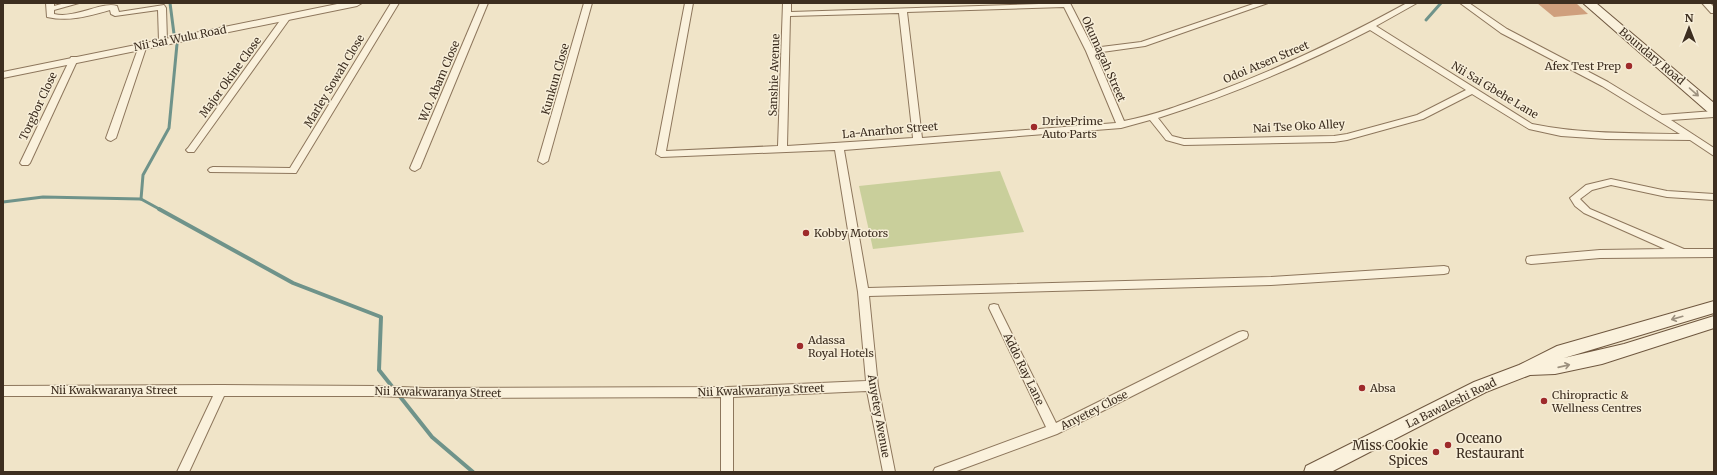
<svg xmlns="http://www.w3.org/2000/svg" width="1717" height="475" font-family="Merriweather,serif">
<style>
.green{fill:#c9cf9b}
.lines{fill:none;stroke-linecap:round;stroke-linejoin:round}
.stream-far1{stroke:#6f938a;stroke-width:3}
.stream{stroke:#6f938a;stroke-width:4}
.building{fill:#cf9f7d}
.minor-casing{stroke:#8d765c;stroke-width:2}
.tertiary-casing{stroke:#8d765c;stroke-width:2}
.secondary-casing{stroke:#6f573f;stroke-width:2}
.minor{fill:#faf1dc;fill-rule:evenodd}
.tertiary{fill:#faf1dc;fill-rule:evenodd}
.secondary{fill:#faf1dc;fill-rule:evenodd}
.oneway{stroke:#9c907e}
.poi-dot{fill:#9e2a2b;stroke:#f7eed8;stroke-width:1.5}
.labels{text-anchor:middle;stroke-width:3;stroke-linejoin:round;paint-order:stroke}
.street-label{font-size:11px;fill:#3d2e20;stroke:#f7eed8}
.poi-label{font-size:11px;fill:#3d2e20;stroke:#f7eed8;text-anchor:start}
.near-poi-label{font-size:13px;fill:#3d2e20;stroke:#f7eed8;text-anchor:start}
</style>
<rect width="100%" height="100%" fill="#f0e4c8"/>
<!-- green -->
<path class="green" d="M1000 171 1024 232 873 249 859 186Z"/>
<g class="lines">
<!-- stream-far1 -->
<g class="stream-far1">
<path d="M170 3 174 34"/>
<path d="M1426 20 1441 3"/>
<path d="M141 199 143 175 169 128 177 44"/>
<path d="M3 202 43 197 141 199 161 210"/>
</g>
<!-- stream -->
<path class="stream" d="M159 209 293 283 381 317 379 370 432 437 473 472"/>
</g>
<!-- building -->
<path class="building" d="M1537 3H1576L1588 14 1554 17Z"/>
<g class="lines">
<defs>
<g id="minor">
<path d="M46 3H54V6L65 3H79L54 10V14C76 19 102 1 117 6L119 12 164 5 166 8 167 41 163 43 159 41 158 10 115 16 111 14 110 10C89 16 70 22 47 17Z"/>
<path d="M391 3H399L296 173 210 172 208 170 210 168 213 167 290 168Z"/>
<path d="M480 3H488L420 168 415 171 412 170 410 168Z"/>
<path d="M584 3H592L548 161 543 164 538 161Z"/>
<path d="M685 3H693L666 151 778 146 783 3H791V12L1070 3 1093 48 1141 42 1256 3H1268L1145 46 1095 53 1124 121C1155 115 1184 104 1214 93 1281 68 1345 37 1407 3H1417L1376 26 1532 124C1581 134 1630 133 1680 134L1602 86 1501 33 1460 3H1469L1507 29 1608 82 1662 115 1714 111V117L1671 120 1714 148V156L1690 140 1606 139 1561 136 1529 129 1472 94 1423 119 1347 140 1334 142 1184 145 1166 140 1150 120 1121 128 844 150 868 288 1271 277 1444 266 1448 267 1449 270 1448 273 1444 274 1271 285 869 296 878 386 895 472H883L867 391 733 397V472H721V397L424 398 378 396H224L189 472H177L213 396H3V386L221 385 378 386 424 388 727 387 866 381 858 292 835 150 661 157 656 154ZM1064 7 1086 51 1116 123 922 138 907 12ZM899 13 913 138 787 146 790 16ZM1370 30 1466 90 1417 115 1347 134 1334 136 1184 139 1172 136 1158 118C1231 95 1302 65 1370 30Z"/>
<path d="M1702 3H1710L1714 7V13H1711Z"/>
<path d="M284 15H290L291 17 194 152H188L186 150 188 148Z"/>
<path d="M140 43H146L147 45 116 138 111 141 108 140 106 138Z"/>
<path d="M71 57H77L78 59 30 163 28 165H22L20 163Z"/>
<path d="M1611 179 1667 191 1714 194V200L1667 197 1611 185 1592 190 1580 199 1590 209 1684 249H1714V257L1600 258 1531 264 1527 263 1526 260 1527 257 1531 256 1600 250 1665 249 1584 213 1575 206 1570 198 1586 185Z"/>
<path d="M994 304 998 305 999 308 1056 423 1239 332 1243 331 1247 332 1248 335 1247 338 1057 434 954 472H933L935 468 1046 427 989 308 990 305Z"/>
</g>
<path id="tertiary" d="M342 3H362L357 6 3 78V72Z"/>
<g id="secondary">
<path d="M1583 3H1596L1714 103V114L1709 113Z"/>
<path d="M1714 301V313L1564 358 1624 344 1714 316V328L1602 364 1555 374 1530 375 1486 392 1331 472H1304L1306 466 1474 382 1519 365 1557 346Z"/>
</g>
</defs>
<!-- minor casing -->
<use href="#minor" class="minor-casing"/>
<!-- tertiary casing -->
<use href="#tertiary" class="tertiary-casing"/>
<!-- secondary casing -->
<use href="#secondary" class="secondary-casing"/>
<!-- minor -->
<use href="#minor" class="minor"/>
<!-- tertiary -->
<use href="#tertiary" class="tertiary"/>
<!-- secondary -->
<use href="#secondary" class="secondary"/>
</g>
<!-- one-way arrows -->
<defs><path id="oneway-shaft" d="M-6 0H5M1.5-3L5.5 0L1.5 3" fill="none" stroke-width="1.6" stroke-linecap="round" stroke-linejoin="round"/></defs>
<g class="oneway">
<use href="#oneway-shaft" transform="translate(1694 92) rotate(41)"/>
<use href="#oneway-shaft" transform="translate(1677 318) rotate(164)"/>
<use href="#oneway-shaft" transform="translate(1564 366) rotate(-13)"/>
</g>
<!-- markers -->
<g class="poi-dot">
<circle cx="1629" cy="66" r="4"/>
<circle cx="1034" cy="127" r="4"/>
<circle cx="806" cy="233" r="4"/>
<circle cx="800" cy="346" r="4"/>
<circle cx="1362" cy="388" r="4"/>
<circle cx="1544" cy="401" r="4"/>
<circle cx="1448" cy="445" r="4"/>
<circle cx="1436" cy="452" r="4"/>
</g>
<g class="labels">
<!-- street labels -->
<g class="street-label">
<text transform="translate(180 38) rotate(-11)" y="4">Nii Sai Wulu Road</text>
<text transform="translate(1652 56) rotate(40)" y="4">Boundary Road</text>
<text transform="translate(1104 59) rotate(66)" y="4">Okumagah Street</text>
<text transform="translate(1266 62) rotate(-23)" y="4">Odoi Atsen Street</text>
<text transform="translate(774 75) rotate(-88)" y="4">Sanshie Avenue</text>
<text transform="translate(230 77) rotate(-54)" y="4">Major Okine Close</text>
<text transform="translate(555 79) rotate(-74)" y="4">Kunkun Close</text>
<text transform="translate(334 81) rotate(-59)" y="4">Marley Sowah Close</text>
<text transform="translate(439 81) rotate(-67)" y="4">W.O. Abam Close</text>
<text transform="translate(1495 90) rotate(31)" y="4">Nii Sai Gbehe Lane</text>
<text transform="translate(38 106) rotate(-65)" y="4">Torgbor Close</text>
<text transform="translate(1299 126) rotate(-3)" y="4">Nai Tse Oko Alley</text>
<text transform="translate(890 130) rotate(-5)" y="4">La-Anarhor Street</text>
<text transform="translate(1024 369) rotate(64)" y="4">Addo Ray Lane</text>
<text x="114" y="394">Nii Kwakwaranya Street</text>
<text transform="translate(761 390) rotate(-2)" y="4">Nii Kwakwaranya Street</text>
<text transform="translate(438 392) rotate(1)" y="4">Nii Kwakwaranya Street</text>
<text transform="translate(1451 403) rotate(-26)" y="4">La Bawaleshi Road</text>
<text transform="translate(1094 410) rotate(-27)" y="4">Anyetey Close</text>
<text transform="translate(879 416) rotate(80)" y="4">Anyetey Avenue</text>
</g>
<!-- poi labels -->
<g class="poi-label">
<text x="1621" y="70" text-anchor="end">Afex Test Prep</text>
<text x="1042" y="125">DrivePrime<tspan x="1042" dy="13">Auto Parts</tspan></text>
<text x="814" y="237">Kobby Motors</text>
<text x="808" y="344">Adassa<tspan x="808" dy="13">Royal Hotels</tspan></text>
<text x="1370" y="392">Absa</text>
<text x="1552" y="399">Chiropractic &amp;<tspan x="1552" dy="13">Wellness Centres</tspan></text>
</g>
<!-- near-poi labels -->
<g class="near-poi-label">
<text x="1456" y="443">Oceano<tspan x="1456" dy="15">Restaurant</tspan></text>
<text x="1428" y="450" text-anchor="end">Miss Cookie<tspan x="1428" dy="15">Spices</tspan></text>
</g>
</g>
<!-- border -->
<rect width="1717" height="475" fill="none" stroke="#3d2e20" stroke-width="8"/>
<!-- north arrow -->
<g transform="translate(1689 28)" stroke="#f7eed8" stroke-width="3" paint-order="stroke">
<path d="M0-3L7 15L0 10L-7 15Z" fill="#3d2e20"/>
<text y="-6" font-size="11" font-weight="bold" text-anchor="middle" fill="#3d2e20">N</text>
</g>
</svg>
